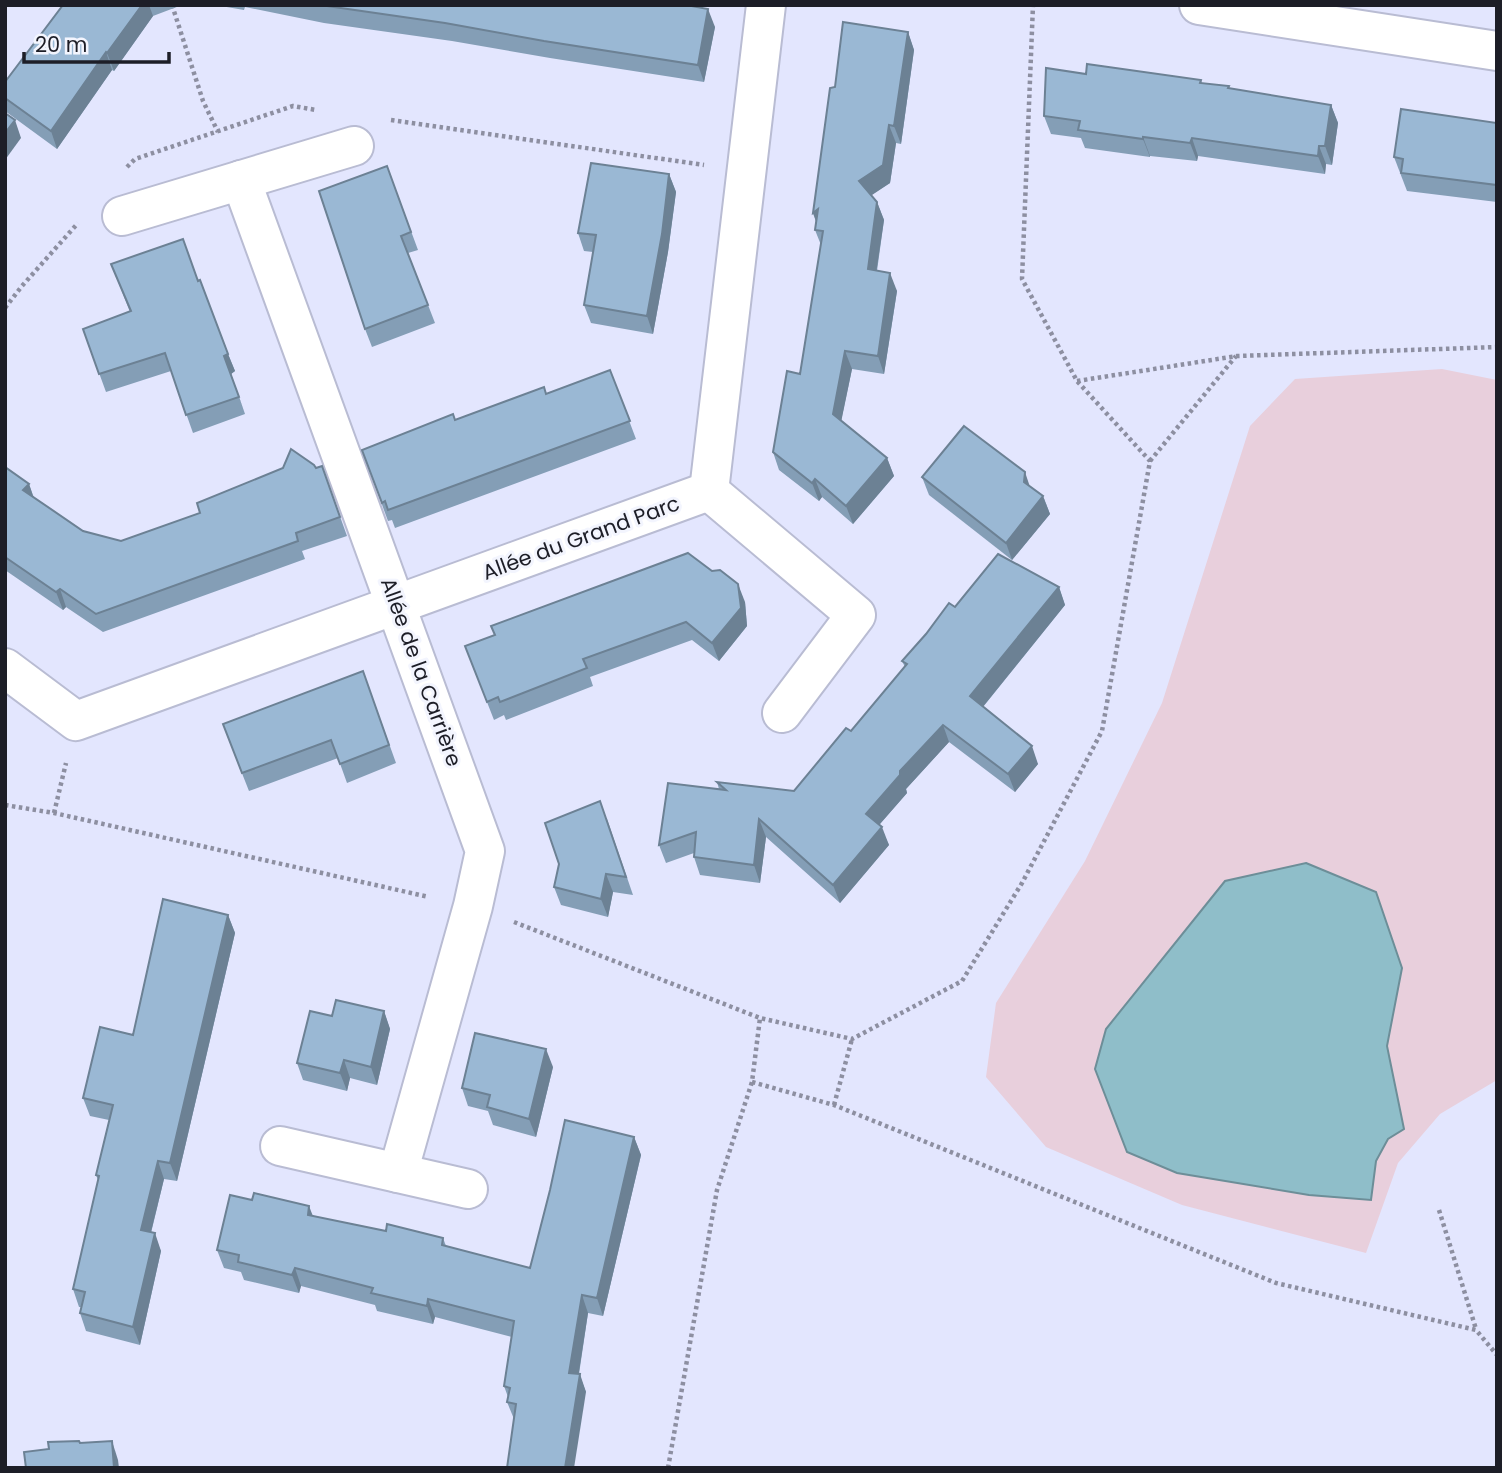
<svg xmlns="http://www.w3.org/2000/svg" width="1502" height="1473" font-family="Poppins,sans-serif">
<style>
.green{fill:#e8cfdc;fill-rule:evenodd}
.water{fill:#8fbec9;stroke:#6d8e98;stroke-width:2}
.lines{fill:none;stroke-linecap:round;stroke-linejoin:round}
.street-casing{stroke:#b9bcd3;stroke-width:42}
.path{stroke:#8d8fa1;stroke-width:4.5;stroke-dasharray:3.5 3.5;stroke-linecap:butt}
.street{stroke:#fff;stroke-width:38}
.wall{fill:#849eb6}
.shaded-wall{fill:#6c8194}
.building{fill:#9ab8d4;stroke:#6c8194;stroke-width:2}
.labels{text-anchor:middle;stroke-width:6;stroke-linejoin:round;paint-order:stroke}
.street-label{font-size:21px;fill:#1d1e27;stroke:#f3f5fe}
</style>
<rect width="100%" height="100%" fill="#e3e6fe"/>
<!-- green -->
<path class="green" d="M1442 369 1497 380V1080L1440 1114 1398 1163 1366 1253 1182 1205 1046 1147 986 1077 996 1003 1085 861 1162 703 1250 426 1295 379ZM1306 863 1376 893 1402 968 1387 1046 1404 1129 1388 1139 1376 1161 1371 1200 1309 1195 1177 1173 1106 1029 1134 995Z"/>
<!-- water -->
<path class="water" d="M1306 863 1376 892 1402 968 1387 1046 1404 1129 1388 1139 1376 1161 1371 1200 1309 1195 1177 1173 1127 1152 1095 1069 1106 1029 1225 881Z"/>
<g class="lines">
<defs>
<g id="street">
<path d="M1199 5 1497 51"/>
<path d="M241 180 485 851 473 906 398 1173"/>
<path d="M122 216 354 146"/>
<path d="M709 491 856 615 782 713"/>
<path d="M5 668 76 721 709 491 766 5"/>
<path d="M280 1146 468 1189"/>
</g>
</defs>
<!-- street casing -->
<use href="#street" class="street-casing"/>
<!-- path -->
<g class="path">
<path d="M172 5 203 101 218 132"/>
<path d="M391 120 704 165"/>
<path d="M127 167 135 159 293 106 316 110"/>
<path d="M5 308 22 286 78 223"/>
<path d="M1077 381 1237 356 1497 347"/>
<path d="M1150 461 1236 356"/>
<path d="M5 805 54 813 429 897"/>
<path d="M54 813 66 763"/>
<path d="M514 922 760 1018 852 1039 962 981 1022 883 1102 731 1150 461 1077 381 1022 279 1033 5"/>
<path d="M752 1082 834 1105 1276 1283 1476 1330 1497 1355"/>
<path d="M834 1105 852 1039"/>
<path d="M1439 1210 1476 1329"/>
<path d="M668 1468 717 1190 752 1082 760 1018"/>
</g>
<!-- street -->
<use href="#street" class="street"/>
</g>
<!-- wall -->
<g class="wall">
<path d="M63 5H182L153 16 114 71 112 70 57 149 5 111V82Z"/>
<path d="M215 5H688L715 27 704 82 550 58 452 41 324 23 245 7 244 10Z"/>
<path d="M908 32 914 50 901 144 896 143 890 183 871 195 877 202 884 220 877 271 897 291 884 374 852 369 841 421 887 458 894 476 853 524 822 497 819 501 779 470 773 452 800 374 821 245 815 230 816 222 813 213 835 87Z"/>
<path d="M1086 74 1201 80 1202 83 1230 89 1331 105 1338 123 1332 165 1326 164 1325 174 1198 156 1197 161 1150 156V157L1085 148 1081 138 1051 134 1044 116Z"/>
<path d="M1497 123V202L1407 191 1394 157Z"/>
<path d="M387 166 418 250 408 253 435 323 372 347 365 329Z"/>
<path d="M669 174 676 192 668 252 653 334 591 323 584 305 593 252 584 251 578 233Z"/>
<path d="M111 264 198 281 235 371 231 374 245 414 193 433 171 371 106 392 83 329 130 312Z"/>
<path d="M610 370 636 439 395 528 392 520 388 521 362 450 455 420 546 394Z"/>
<path d="M322 466 347 536 302 551 305 559 103 632 66 607 63 610 5 570V467L29 484 34 498 83 531 121 541 200 513Z"/>
<path d="M922 477 1030 486 1043 496 1050 514 1012 560 929 495Z"/>
<path d="M1059 587 1065 605 983 707 1038 764 1015 792 949 742 906 789 907 793 879 825 889 845 840 903 766 837 760 883 700 875 694 857V853L666 863 659 845 719 789 717 782 794 791 851 731 905 667 902 661 955 607Z"/>
<path d="M745 602 747 626 719 661 692 640 590 677 593 686 506 720 504 715 494 720 465 646Z"/>
<path d="M363 671 396 763 347 783 338 758 249 791 230 743Z"/>
<path d="M607 819 633 895 613 892 608 917 561 905 554 887Z"/>
<path d="M228 915 235 933 177 1181 164 1179 151 1233 161 1251 140 1345 86 1331 80 1313 81 1307H79L73 1289 98 1180 96 1175 109 1120 90 1116 83 1098Z"/>
<path d="M384 1011 390 1029 377 1085 350 1078 347 1091 303 1080 297 1063 332 1016Z"/>
<path d="M553 1067 536 1137 493 1125 488 1111 468 1106 462 1088Z"/>
<path d="M634 1137 641 1155 603 1316 588 1313 579 1374 586 1392 514 1419 507 1402 508 1397 504 1386 512 1337 435 1317 433 1324 377 1311 375 1305 301 1286 299 1293 244 1280 241 1272 224 1268 217 1250 313 1216 386 1231 443 1238 446 1246 530 1268Z"/>
</g>
<!-- shaded-wall -->
<g class="shaded-wall">
<path d="M142 5H149L153 16 114 71 107 53Z"/>
<path d="M708 9 715 27 704 82 698 65Z"/>
<path d="M908 32 914 50 901 144 894 126Z"/>
<path d="M106 52 112 70 57 149 51 131Z"/>
<path d="M1331 105 1338 123 1332 165 1325 146Z"/>
<path d="M15 120 21 138 5 160V133Z"/>
<path d="M889 125 896 143 890 183 866 199 859 181Z"/>
<path d="M1143 137 1150 156V157L1143 139Z"/>
<path d="M1192 138 1198 156 1197 161 1190 143Z"/>
<path d="M1319 146 1326 164 1325 174 1318 156Z"/>
<path d="M669 174 676 192 668 252 653 334 647 316Z"/>
<path d="M877 202 884 220 874 287 868 269Z"/>
<path d="M818 209 820 231 813 213Z"/>
<path d="M890 273 897 291 884 374 878 356Z"/>
<path d="M845 351 852 369 839 432 833 414Z"/>
<path d="M228 354 235 371 231 374 245 414 224 356Z"/>
<path d="M887 458 894 476 853 524 846 506Z"/>
<path d="M1025 472 1031 490 1024 482Z"/>
<path d="M815 479 822 497 819 501 812 483Z"/>
<path d="M29 484 35 502 23 490Z"/>
<path d="M1043 496 1050 514 1012 560 1006 543Z"/>
<path d="M738 584 745 602 747 626 719 661 712 643Z"/>
<path d="M1059 587 1065 605 977 714 970 696Z"/>
<path d="M60 589 66 607 63 610 56 592Z"/>
<path d="M943 725 949 742 906 789 907 793 873 832 866 814 900 771Z"/>
<path d="M1032 746 1038 764 1015 792 1008 774Z"/>
<path d="M759 819 766 837 760 883 754 865Z"/>
<path d="M882 827 889 845 840 903 833 885Z"/>
<path d="M606 874 613 892 608 917 601 899Z"/>
<path d="M228 915 235 933 177 1181 170 1163Z"/>
<path d="M384 1011 390 1029 377 1085 371 1067Z"/>
<path d="M546 1049 553 1067 536 1137 529 1119Z"/>
<path d="M344 1060 350 1078 347 1091 340 1073Z"/>
<path d="M634 1137 641 1155 603 1316 597 1298Z"/>
<path d="M158 1161 164 1179 147 1248 141 1230Z"/>
<path d="M309 1206 316 1224 308 1215Z"/>
<path d="M155 1233 161 1251 140 1345 133 1327Z"/>
<path d="M295 1268 301 1286 299 1293 292 1275Z"/>
<path d="M582 1295 588 1313 576 1391 569 1373Z"/>
<path d="M428 1299 435 1317 433 1324 427 1306Z"/>
<path d="M580 1374 586 1392 574 1468H565Z"/>
<path d="M112 1441 118 1460 119 1468H114Z"/>
</g>
<!-- building -->
<g class="building">
<path d="M63 5H142L107 53 106 52 51 131 5 98V82Z"/>
<path d="M320 5H686L708 9 698 65 544 41 445 23Z"/>
<path d="M843 22 908 32 894 126 889 125 883 165 859 181 877 202 868 269 890 273 878 356 845 351 833 414 887 458 846 506 815 479 812 483 773 452 787 371 800 374 823 231 815 230 818 209 813 213 830 88 835 87Z"/>
<path d="M1087 64 1201 80 1200 83 1229 86 1228 88 1331 105 1325 146H1319L1318 156 1192 138 1190 143 1143 137V139L1078 130 1080 121 1044 116 1046 68 1086 74Z"/>
<path d="M1401 109 1497 123V185L1401 173 1403 159 1394 157Z"/>
<path d="M5 113 15 120 5 133Z"/>
<path d="M591 163 669 174 662 234 647 316 584 305 596 235 578 233Z"/>
<path d="M387 166 411 232 401 236 428 305 365 329 319 191Z"/>
<path d="M183 239 198 281 200 280 228 354 224 356 239 397 186 415 165 353 99 374 83 329 131 311 111 264Z"/>
<path d="M610 370 630 421 388 510 385 501 382 503 362 450 453 414 455 420 544 387 546 394Z"/>
<path d="M964 426 1025 472 1024 482 1043 496 1006 543 922 477Z"/>
<path d="M291 449 314 465 316 468 322 466 340 517 296 533 298 541 96 614 60 589 56 592 5 557V467L29 484 23 490 83 531 121 541 200 513 197 503 283 468Z"/>
<path d="M688 553 712 571 720 570 738 584 741 608 712 643 686 622 583 659 587 668 500 702 498 697 487 702 465 646 495 635 491 626Z"/>
<path d="M998 554 1059 587 970 696 1032 746 1008 774 943 725 900 771V775L866 814 882 827 833 885 759 819 754 865 694 857 696 832 659 845 668 783 726 790 717 782 794 791 846 728 851 731 907 664 902 661 926 634 949 603 955 607Z"/>
<path d="M363 671 389 745 340 764 331 740 242 773 223 724Z"/>
<path d="M600 801 626 877 606 874 601 899 554 887 559 864 545 823Z"/>
<path d="M163 899 228 915 170 1163 158 1161 141 1230 155 1233 133 1327 80 1313 85 1292 73 1289 99 1176 96 1175 113 1105 83 1098 100 1027 133 1035Z"/>
<path d="M336 1000 384 1011 371 1067 344 1060 340 1073 297 1063 310 1011 332 1016Z"/>
<path d="M475 1033 546 1049 529 1119 487 1107 490 1095 462 1088Z"/>
<path d="M565 1120 634 1137 597 1298 582 1295 569 1373 580 1374 565 1468H507L516 1404 507 1402 510 1388 504 1386 514 1321 428 1299 427 1306 371 1293 373 1288 295 1268 292 1275 238 1262 239 1255 217 1250 230 1195 252 1200 254 1193 309 1206 308 1215 386 1231 387 1224 443 1238 442 1245 530 1268 550 1190Z"/>
<path d="M79 1441 80 1443 112 1441 114 1468H26L24 1452 49 1449 48 1442Z"/>
</g>
<g class="labels">
<!-- street labels -->
<g class="street-label">
<text transform="translate(581 538) rotate(-20)" y="7">Allée du Grand Parc</text>
<text transform="translate(421 672) rotate(70)" y="7">Allée de la Carrière</text>
</g>
</g>
<!-- border -->
<rect width="1502" height="1473" fill="none" stroke="#1d1e27" stroke-width="14"/>
<!-- scale -->
<path d="M24 52v10h145v-10" fill="none" stroke="#1d1e27" stroke-width="3.5"/>
<text x="35" y="52" font-size="21" fill="#1d1e27" stroke="#f3f5fe" stroke-width="5" paint-order="stroke">20 m</text>
</svg>
